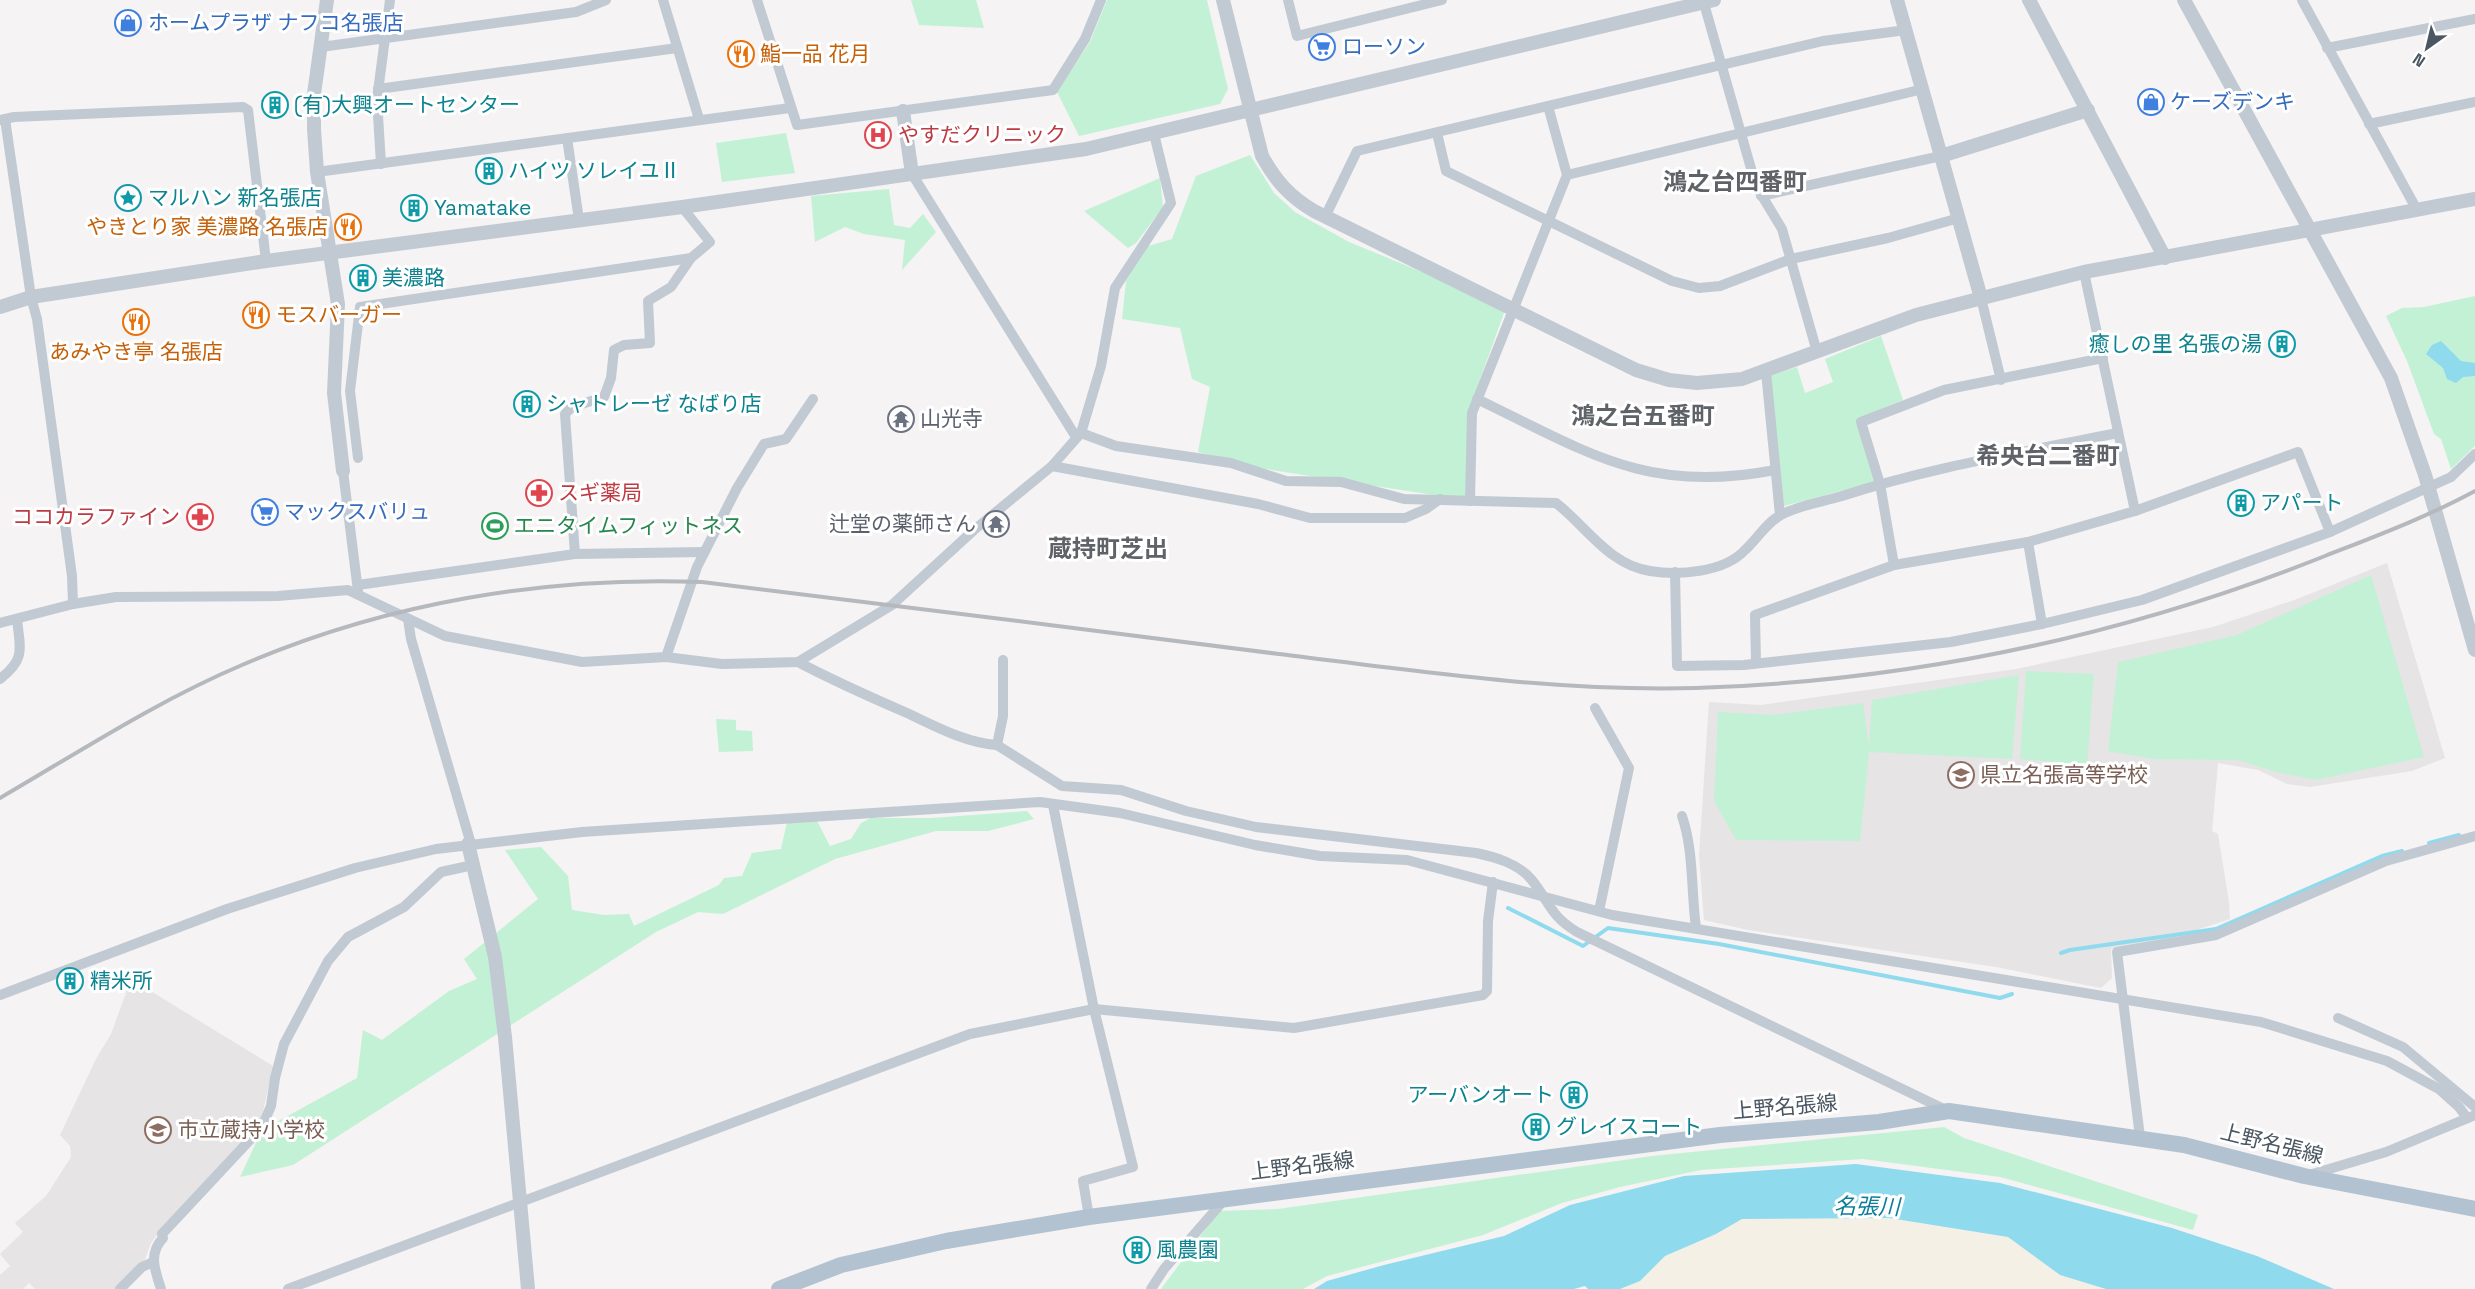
<svg xmlns="http://www.w3.org/2000/svg" width="2475" height="1289" font-family="'Space Grotesk','Noto Sans JP',sans-serif">
<style>
.education{fill:#e6e4e5}
.green{fill:#c3f1d5}
.sand{fill:#f5f0e5}
.water{fill:#90daee}
.lines{fill:none;stroke-linecap:round;stroke-linejoin:round}
.stream{stroke:#90daee;stroke-width:4}
.minor{stroke:#c1cad2;stroke-width:10}
.tertiary{stroke:#c1cad2;stroke-width:14}
.primary{stroke:#b3c2d1;stroke-width:16}
.rail{stroke:#b5b8bd;stroke-width:4}
.minor-bridge{stroke:#c1cad2;stroke-width:10}
.labels{text-anchor:middle;stroke-width:6;stroke-linejoin:round;paint-order:stroke}
.shop-label{font-size:21px;fill:#366cbe;stroke:#fff;text-anchor:start}
.food-label{font-size:21px;fill:#c56008;stroke:#fff;text-anchor:start}
.culture-label{font-size:21px;fill:#0d838f;stroke:#fff;text-anchor:start}
.health-label{font-size:21px;fill:#be3a42;stroke:#fff;text-anchor:start}
.worship-label{font-size:21px;fill:#5b616d;stroke:#fff;text-anchor:start}
.leisure-label{font-size:21px;fill:#27864d;stroke:#fff;text-anchor:start}
.education-label{font-size:21px;fill:#785e54;stroke:#fff;text-anchor:start}
.street-label{font-size:21px;fill:#4a5661;stroke:#fff}
.water-label{font-size:22px;font-style:italic;fill:#0c7c9b;stroke:#fff}
.quarter-label{font-size:24px;font-weight:bold;fill:#5f6368;stroke:#fff}
</style>
<rect width="100%" height="100%" fill="#f5f3f3"/>
<!-- education -->
<g class="education">
<path d="M2387 563 2445 758 2412 771 2310 787 2287 784 2258 770 2218 763 2212 831 2218 834 2229 902 2230 919 2168 939 2111 949 2112 978 2101 988 1996 967 1748 930 1704 920 1699 855 1709 702 1761 705 2016 669 2213 627 2297 599Z"/>
<path d="M131 979 273 1066 261 1121 159 1232 151 1243 144 1262 116 1289H35L29 1283 23 1289H0V1275L10 1266 0 1254 23 1232 15 1223 46 1196 71 1157 70 1146 60 1135 96 1059 111 1034Z"/>
</g>
<!-- green -->
<g class="green">
<path d="M911 0H976L984 28 919 25Z"/>
<path d="M1107 0H1207L1228 89 1220 104 1079 136 1057 92 1090 42Z"/>
<path d="M786 133 795 173 722 182 716 143Z"/>
<path d="M1250 155 1274 193 1295 212 1349 242 1444 281 1505 310 1468 413 1466 500 1265 469 1198 452 1210 387 1192 379 1180 328 1122 319 1126 281 1148 246 1172 239 1196 176Z"/>
<path d="M1160 178 1163 207 1136 243 1128 248 1084 211Z"/>
<path d="M889 189 894 225 910 228 923 214 936 232 902 270 905 240 864 234 845 227 815 242 811 196Z"/>
<path d="M2475 296V446L2451 469 2441 439 2434 434 2407 361 2386 316 2402 308 2424 307Z"/>
<path d="M1881 336 1903 400 1858 419 1875 482 1784 506 1770 376 1797 367 1805 393 1833 382 1825 359Z"/>
<path d="M2371 575 2424 757 2316 780 2276 772 2238 760 2154 759 2108 751 2118 662 2237 635Z"/>
<path d="M2026 671 2094 674 2087 765 2020 759Z"/>
<path d="M2019 675 2012 759 1869 752 1860 841 1736 840 1714 801 1718 712 1775 715 1863 703 1869 747 1872 700Z"/>
<path d="M716 719 736 720V730L752 731 753 751 719 752Z"/>
<path d="M1027 811 1034 819 988 831H936L835 859 723 914 698 912 656 932 293 1165 240 1177 262 1130 357 1078 363 1030 382 1040 449 991 477 979 464 959 538 899 505 850 541 847 568 876 572 910 604 915 629 914 634 926 719 885 724 878 742 876 752 853 781 849 787 822 817 821 830 846 851 839 861 823 871 818H931Z"/>
<path d="M1944 1127 1964 1138 2198 1215 2193 1230 2000 1177 1863 1159 1701 1170 1620 1187 1562 1203 1483 1235 1327 1276 1303 1289H1161L1219 1211 1278 1209 1652 1156Z"/>
</g>
<!-- sand -->
<path class="sand" d="M1889 1218 2008 1237 2060 1275 2106 1289H1620L1640 1281 1665 1256 1716 1234 1742 1219Z"/>
<!-- water -->
<g class="water">
<path d="M2441 341 2461 361 2475 363V376L2463 377 2456 383 2447 379 2443 368 2426 354 2432 345Z"/>
<path d="M1856 1164 2000 1183 2172 1228 2257 1256 2334 1289H2106L2060 1275 2008 1237 1889 1218 1742 1219 1716 1234 1665 1256 1640 1281 1620 1289H1588L1585 1286 1574 1289H1314L1327 1281 1384 1265 1504 1236 1570 1205 1684 1176Z"/>
</g>
<g class="lines">
<!-- stream -->
<g class="stream">
<path d="M2429 843 2459 835"/>
<path d="M1508 908 1583 946 1608 928 1719 944 2000 998 2012 994"/>
<path d="M2061 953 2070 950 2216 929 2382 856 2402 851"/>
</g>
<!-- minor -->
<g class="minor">
<path d="M663 0 699 119"/>
<path d="M757 0 797 125 1053 90 1085 39 1101 0"/>
<path d="M1288 0 1297 36 1442 0"/>
<path d="M1703 0 1756 186 1782 229 1817 352"/>
<path d="M2302 0 2417 210"/>
<path d="M321 47 576 12 606 0"/>
<path d="M2327 48 2475 19"/>
<path d="M378 89 677 48"/>
<path d="M5 119 31 297 37 319 72 576 73 604"/>
<path d="M0 120 14 117 243 107 248 110 266 261"/>
<path d="M2369 124 2475 102"/>
<path d="M1437 133 1446 171 1672 281 1699 288 1720 286 1791 259 1888 238 1959 218"/>
<path d="M567 138 579 220"/>
<path d="M381 164 377 99 390 0"/>
<path d="M317 172 790 108"/>
<path d="M912 174 1076 437"/>
<path d="M1567 175 1923 89"/>
<path d="M1761 196 1941 156"/>
<path d="M1325 217 1357 151 1823 41 1906 30"/>
<path d="M2084 272 2135 511"/>
<path d="M1981 298 2001 380"/>
<path d="M1766 372 1780 515"/>
<path d="M1477 399C1587 452 1648 495 1775 470"/>
<path d="M1081 433 1116 446 1231 463 1286 481 1341 482 1404 499 1556 503C1586 526 1609 565 1650 571 1679 576 1725 572 1745 550 1756 540 1767 522 1781 515 1799 505 1822 502 1842 496 1931 467 2025 452 2117 433"/>
<path d="M358 458 350 391 360 307 691 258"/>
<path d="M1052 466 1258 504 1310 518H1405L1426 509 1440 499"/>
<path d="M343 471 358 591"/>
<path d="M2451 477 2475 454"/>
<path d="M1470 501 1472 413 1567 175 1548 106"/>
<path d="M2028 542 2042 624"/>
<path d="M575 554 704 552"/>
<path d="M1894 565 1880 484 1861 422 1944 390 2103 358"/>
<path d="M1675 572 1677 666 1744 665 1951 642 2042 624 2142 600 2330 532 2298 452 2135 511 2028 542 1894 565 1755 615 1756 663"/>
<path d="M358 585 575 554 565 414 572 407 604 397 611 378 614 350 624 345 650 343 648 301 671 287 691 258 710 242 682 207"/>
<path d="M408 619 411 639 471 844"/>
<path d="M0 623 73 604 116 597 278 596 348 590 445 636 582 662 666 657 722 664 798 662 892 605 974 530 1052 466 1081 433 1101 366 1115 288 1171 203 1154 134"/>
<path d="M666 657 697 567 737 488 764 444 786 439 813 399"/>
<path d="M798 662C834 681 870 697 907 713 935 726 966 743 997 745L1062 786 1121 790 1186 811 1256 827 1476 853C1495 857 1517 863 1531 879 1550 902 1549 915 1577 932L1948 1111"/>
<path d="M0 679C26 659 20 649 17 619"/>
<path d="M1595 708 1629 768 1599 911"/>
<path d="M997 745 1003 716V660"/>
<path d="M1053 805 1094 1009 1133 1167 1083 1181 1089 1217"/>
<path d="M1682 816C1694 851 1691 891 1696 928"/>
<path d="M0 995 227 909 355 868 436 849 582 832 1040 802 1120 813 1255 845 1320 856 1407 860 1612 915 2261 1022 2387 1061 2439 1089 2459 1107 2467 1118"/>
<path d="M2338 1018 2403 1047 2475 1107"/>
<path d="M2140 1137 2117 952 2216 935 2386 861 2475 836"/>
<path d="M2309 1175 2386 1152 2475 1115"/>
<path d="M120 1289 142 1267 153 1262"/>
<path d="M161 1289C155 1270 148 1254 163 1238L162 1234 262 1127 271 1106 275 1078 284 1044 328 961 348 937 404 907 441 872 473 865"/>
<path d="M288 1289 970 1034 1094 1009 1294 1028 1483 995 1487 991 1488 921 1493 882"/>
<path d="M1151 1289 1164 1269 1225 1199"/>
</g>
<!-- tertiary -->
<g class="tertiary">
<path d="M327 0 314 94V129L317 172 338 304 334 393 343 471"/>
<path d="M1223 0 1262 156C1275 180 1290 197 1314 211L1636 370 1669 380 1697 383 1742 379 1916 315 2084 272 2475 199"/>
<path d="M1897 0 1981 298"/>
<path d="M2029 0 2165 258"/>
<path d="M2184 0 2391 378 2425 475 2475 650"/>
<path d="M903 111 912 174"/>
<path d="M1941 156 2088 110"/>
<path d="M0 307 31 297 266 261 682 207 1086 149 1714 0"/>
<path d="M468 844 495 957 505 1037 528 1289"/>
</g>
<!-- primary -->
<path class="primary" d="M779 1289 841 1265 946 1241 1089 1217 1720 1135 1879 1122 1949 1111 2184 1145 2304 1176 2475 1209"/>
<!-- rail -->
<path class="rail" d="M0 798C79 752 157 701 242 665 386 603 545 576 702 582 894 605 1087 630 1279 654 1417 671 1557 692 1696 688 1915 681 2121 637 2325 556 2376 536 2427 517 2475 491"/>
<!-- minor-bridge -->
<path class="minor-bridge" d="M2330 532 2451 477"/>
</g>
<!-- icons -->
<defs>
<symbol id="shop-ring" viewBox="-11 -11 22 22"><circle r="9.5" fill="#fff" stroke="#3f7fe0" stroke-width="1.5"/><path d="M-5-2.5h2.3a2.7 3.5 0 0 1 5.4 0H5L5.5 6h-11ZM-1.5-2.5h3a1.5 2.3 0 0 0-3 0Z" fill="#3f7fe0"/></symbol>
<symbol id="supermarket-ring" viewBox="-11 -11 22 22"><circle r="9.5" fill="#fff" stroke="#3f7fe0" stroke-width="1.5"/><path d="M-6-5.5h2.5l.6 2H6L4.5 2H-2.5L-4.4-4H-6ZM-1.5 3.2a1.3 1.3 0 1 0 .1 0ZM3 3.2a1.3 1.3 0 1 0 .1 0Z" fill="#3f7fe0"/></symbol>
<symbol id="restaurant-ring" viewBox="-11 -11 22 22"><circle r="9.5" fill="#fff" stroke="#e8710a" stroke-width="1.5"/><path d="M-5-6h1v4h1v-4h1v4h1v-4h1v5L-1.5 .5V6h-2V.5L-5-1ZM5-6V6H3V1.5H1.5Q1.5-4 5-6Z" fill="#e8710a"/></symbol>
<symbol id="building-ring" viewBox="-11 -11 22 22"><circle r="9.5" fill="#fff" stroke="#0f9aa8" stroke-width="1.5"/><path d="M-4-6H4V6H1V3H-1V6H-4ZM-2.5-4.3h1.7v1.8h-1.7ZM.8-4.3h1.7v1.8H.8ZM-2.5-1h1.7V.8h-1.7ZM.8-1h1.7V.8H.8Z" fill="#0f9aa8"/></symbol>
<symbol id="hospital-ring" viewBox="-11 -11 22 22"><circle r="9.5" fill="#fff" stroke="#e0444e" stroke-width="1.5"/><path d="M-5-5h3v3.5h4V-5h3V5h-3V1.5h-4V5h-3Z" fill="#e0444e"/></symbol>
<symbol id="sight-ring" viewBox="-11 -11 22 22"><circle r="9.5" fill="#fff" stroke="#0f9aa8" stroke-width="1.5"/><path d="M0-6L1.8-2.2L6-1.7L2.9 1.2L3.7 5.4L0 3.3L-3.7 5.4L-2.9 1.2L-6-1.7L-1.8-2.2Z" fill="#0f9aa8"/></symbol>
<symbol id="temple-ring" viewBox="-11 -11 22 22"><circle r="9.5" fill="#fff" stroke="#6b7280" stroke-width="1.5"/><path d="M0-6L5-2H3V0L6.5 2.5H4V6H1.5V3h-3V6H-4V2.5H-6.5L-3 0V-2H-5Z" fill="#6b7280"/></symbol>
<symbol id="pharmacy-ring" viewBox="-11 -11 22 22"><circle r="9.5" fill="#fff" stroke="#e0444e" stroke-width="1.5"/><path d="M-2-6h4v4h4v4h-4v4h-4v-4h-4v-4h4Z" fill="#e0444e"/></symbol>
<symbol id="stadium-ring" viewBox="-11 -11 22 22"><circle r="9.5" fill="#fff" stroke="#2e9e5b" stroke-width="1.5"/><path d="M0-5a6.5 5 0 1 0 0 10a6.5 5 0 1 0 0-10ZM-3.5-1.8h7v3.6h-7Z" fill="#2e9e5b"/></symbol>
<symbol id="school-ring" viewBox="-11 -11 22 22"><circle r="9.5" fill="#fff" stroke="#8d6e63" stroke-width="1.5"/><path d="M0-5L7-2L0 1L-7-2ZM-4 1L0 2.5L4 1V4Q0 6-4 4Z" fill="#8d6e63"/></symbol>
</defs>
<g fill-rule="evenodd">
<use href="#shop-ring" x="113" y="8" width="30" height="30"/>
<use href="#supermarket-ring" x="1307" y="32" width="30" height="30"/>
<use href="#restaurant-ring" x="726" y="39" width="30" height="30"/>
<use href="#shop-ring" x="2136" y="87" width="30" height="30"/>
<use href="#building-ring" x="260" y="90" width="30" height="30"/>
<use href="#hospital-ring" x="863" y="120" width="30" height="30"/>
<use href="#building-ring" x="474" y="156" width="30" height="30"/>
<use href="#sight-ring" x="113" y="183" width="30" height="30"/>
<use href="#building-ring" x="399" y="193" width="30" height="30"/>
<use href="#restaurant-ring" x="333" y="212" width="30" height="30"/>
<use href="#building-ring" x="348" y="263" width="30" height="30"/>
<use href="#restaurant-ring" x="241" y="300" width="30" height="30"/>
<use href="#restaurant-ring" x="121" y="307" width="30" height="30"/>
<use href="#building-ring" x="2267" y="329" width="30" height="30"/>
<use href="#building-ring" x="512" y="389" width="30" height="30"/>
<use href="#temple-ring" x="886" y="404" width="30" height="30"/>
<use href="#pharmacy-ring" x="524" y="478" width="30" height="30"/>
<use href="#building-ring" x="2226" y="488" width="30" height="30"/>
<use href="#supermarket-ring" x="250" y="497" width="30" height="30"/>
<use href="#pharmacy-ring" x="185" y="502" width="30" height="30"/>
<use href="#temple-ring" x="981" y="509" width="30" height="30"/>
<use href="#stadium-ring" x="480" y="511" width="30" height="30"/>
<use href="#school-ring" x="1946" y="760" width="30" height="30"/>
<use href="#building-ring" x="55" y="966" width="30" height="30"/>
<use href="#building-ring" x="1559" y="1080" width="30" height="30"/>
<use href="#building-ring" x="1521" y="1112" width="30" height="30"/>
<use href="#school-ring" x="143" y="1115" width="30" height="30"/>
<use href="#building-ring" x="1122" y="1235" width="30" height="30"/>
</g>
<g class="labels">
<!-- shop labels -->
<g class="shop-label">
<text x="148" y="30">ホームプラザ ナフコ名張店</text>
<text x="1342" y="54">ローソン</text>
<text x="2170" y="109">ケーズデンキ</text>
<text x="284" y="519">マックスバリュ</text>
</g>
<!-- food labels -->
<g class="food-label">
<text x="760" y="61">鮨一品 花月</text>
<text x="328" y="234" text-anchor="end">やきとり家 美濃路 名張店</text>
<text x="276" y="322">モスバーガー</text>
<text x="136" y="359" text-anchor="middle">あみやき亭 名張店</text>
</g>
<!-- culture labels -->
<g class="culture-label">
<text x="294" y="112">(有)大興オートセンター</text>
<text x="508" y="178">ハイツ ソレイユⅡ</text>
<text x="148" y="205">マルハン 新名張店</text>
<text x="434" y="215">Yamatake</text>
<text x="382" y="285">美濃路</text>
<text x="2262" y="351" text-anchor="end">癒しの里 名張の湯</text>
<text x="546" y="411">シャトレーゼ なばり店</text>
<text x="2260" y="510">アパート</text>
<text x="90" y="988">精米所</text>
<text x="1554" y="1102" text-anchor="end">アーバンオート</text>
<text x="1556" y="1134">グレイスコート</text>
<text x="1156" y="1257">風農園</text>
</g>
<!-- health labels -->
<g class="health-label">
<text x="898" y="142">やすだクリニック</text>
<text x="558" y="500">スギ薬局</text>
<text x="180" y="524" text-anchor="end">ココカラファイン</text>
</g>
<!-- worship labels -->
<g class="worship-label">
<text x="920" y="426">山光寺</text>
<text x="976" y="531" text-anchor="end">辻堂の薬師さん</text>
</g>
<!-- leisure labels -->
<g class="leisure-label">
<text x="514" y="533">エニタイムフィットネス</text>
</g>
<!-- education labels -->
<g class="education-label">
<text x="1980" y="782">県立名張高等学校</text>
<text x="178" y="1137">市立蔵持小学校</text>
</g>
<!-- street labels -->
<g class="street-label">
<text transform="translate(1785 1107) rotate(-5)" y="7">上野名張線</text>
<text transform="translate(2272 1144) rotate(14)" y="7">上野名張線</text>
<text transform="translate(1302 1166) rotate(-7)" y="7">上野名張線</text>
</g>
<!-- water labels -->
<g class="water-label">
<text transform="translate(1867 1206) rotate(1)" y="8">名張川</text>
</g>
<!-- quarter labels -->
<g class="quarter-label">
<text x="1735" y="190">鴻之台四番町</text>
<text x="1643" y="424">鴻之台五番町</text>
<text x="2048" y="464">希央台二番町</text>
<text x="1108" y="557">蔵持町芝出</text>
</g>
</g>
<!-- north arrow -->
<g transform="translate(2427 48) rotate(214)" stroke="#ffffff" stroke-width="4.5" paint-order="stroke">
<path d="M0-4.5L10 22L0 15L-10 22Z" fill="#4a5661"/>
<text y="-9" font-size="16" font-weight="bold" text-anchor="middle" fill="#4a5661">N</text>
</g>
</svg>
